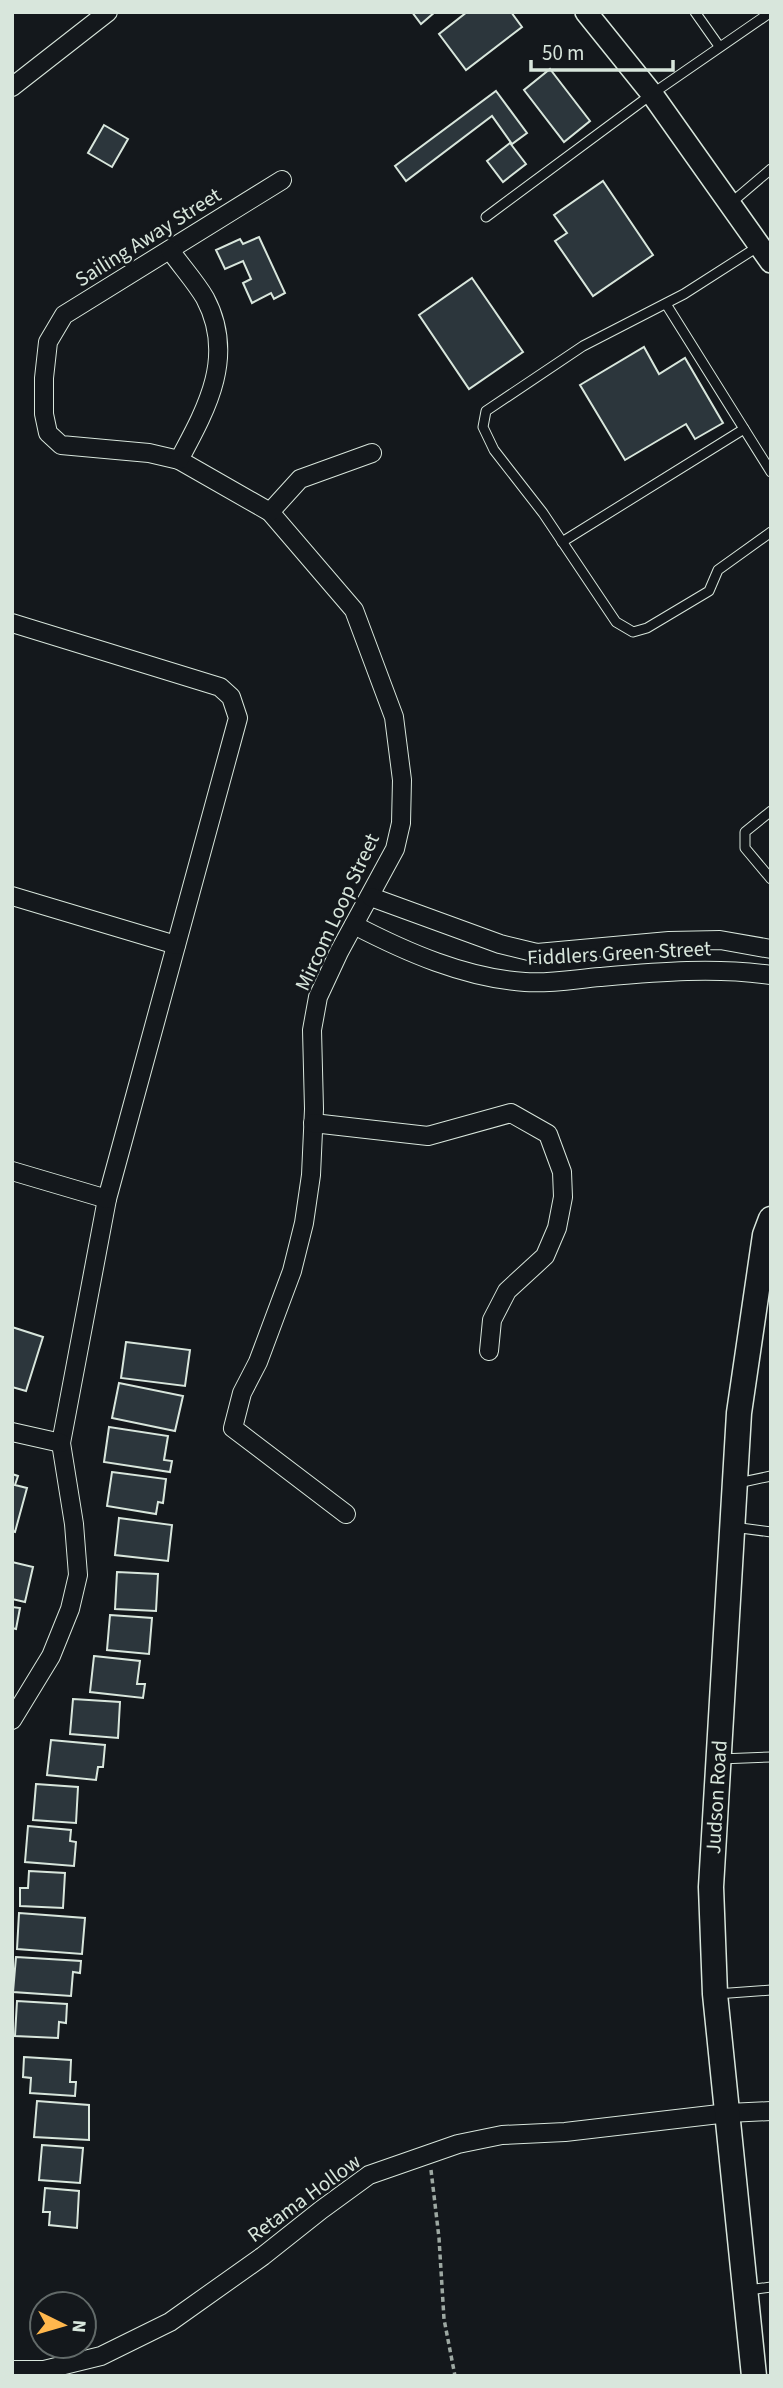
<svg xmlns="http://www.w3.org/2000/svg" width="783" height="2388" font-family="'Source Sans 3',sans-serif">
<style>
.building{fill:#2c363c;stroke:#d8e6dc;stroke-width:2}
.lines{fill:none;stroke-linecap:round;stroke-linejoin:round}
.service-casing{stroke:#d8e6dc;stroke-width:11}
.minor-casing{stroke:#d8e6dc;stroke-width:20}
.tertiary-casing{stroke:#d8e6dc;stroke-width:24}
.secondary-casing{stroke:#d8e6dc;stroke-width:27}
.path{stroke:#9da8a2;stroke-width:3.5;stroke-dasharray:5 3.5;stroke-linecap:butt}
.service{stroke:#14181c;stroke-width:9}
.minor{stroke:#14181c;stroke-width:18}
.tertiary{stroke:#14181c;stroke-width:21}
.secondary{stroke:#14181c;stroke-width:24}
.labels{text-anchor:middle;stroke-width:5;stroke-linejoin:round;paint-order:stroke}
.street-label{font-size:21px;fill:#d8e6dc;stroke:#14181c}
</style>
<rect width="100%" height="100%" fill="#14181c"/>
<!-- building -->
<g class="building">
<path d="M412 12H435L421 24Z"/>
<path d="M467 12H511L522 27 466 70 439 34Z"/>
<path d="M550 69 590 121 564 142 524 90Z"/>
<path d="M496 91 527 133 512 144 492 116 406 181 395 166Z"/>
<path d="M104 125 128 139 112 167 88 153Z"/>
<path d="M510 143 526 164 503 182 487 161Z"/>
<path d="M603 181 653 255 593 296 555 241 567 233 554 215Z"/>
<path d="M259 237 285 293 274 299 271 293 252 303 243 283 251 279 243 261 225 269 216 250 240 239 243 244Z"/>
<path d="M472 278 523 352 469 389 419 315Z"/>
<path d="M644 347 659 374 685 358 723 423 695 439 686 424 625 460 580 385Z"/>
<path d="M12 1327 43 1337 26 1391 12 1387Z"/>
<path d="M126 1342 190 1350 185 1386 121 1378Z"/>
<path d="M119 1383 183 1396 175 1431 112 1418Z"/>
<path d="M109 1427 168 1436 164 1460 172 1461 170 1472 104 1462Z"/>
<path d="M112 1472 166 1479 163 1503 158 1502 156 1514 107 1506Z"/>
<path d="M12 1474 18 1476 15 1485 27 1488 15 1532 12 1531Z"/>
<path d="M119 1518 172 1525 168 1561 115 1555Z"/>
<path d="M12 1562 33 1567 25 1602 12 1599Z"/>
<path d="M117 1572 158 1574 156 1611 115 1609Z"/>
<path d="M12 1607 20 1608 16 1629 12 1628Z"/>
<path d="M110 1615 152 1618 149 1654 107 1650Z"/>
<path d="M94 1656 140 1661 137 1684H145L143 1698 90 1692Z"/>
<path d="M73 1699 120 1702 118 1738 70 1734Z"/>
<path d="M51 1740 105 1745 103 1767H98L96 1780 47 1775Z"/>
<path d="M36 1784 78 1787 76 1823 33 1820Z"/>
<path d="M28 1826 71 1830 70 1841 76 1842 74 1866 25 1862Z"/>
<path d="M29 1871 65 1873 63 1908 20 1906V1888H28Z"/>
<path d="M19 1913 85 1918 82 1954 17 1949Z"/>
<path d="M16 1957 81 1961 80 1973 73 1972 71 1996 13 1992Z"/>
<path d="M17 2001 67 2004 66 2023 59 2022 58 2038 15 2036Z"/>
<path d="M24 2057 71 2060 70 2082H76L75 2096 30 2093 31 2078 23 2077Z"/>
<path d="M37 2101 89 2105V2140L34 2137Z"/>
<path d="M42 2145 83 2148 80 2183 39 2180Z"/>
<path d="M45 2188 79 2191 77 2228 49 2225 50 2212H43Z"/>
</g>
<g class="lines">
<defs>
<g id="service">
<path d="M695 12 719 46"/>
<path d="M731 203 771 169"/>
<path d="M486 217 652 94 771 12"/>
<path d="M759 246 684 294 583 346 486 411 483 427 494 450 543 513 616 622 633 632 647 628 709 591 718 570 771 532"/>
<path d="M666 304 771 472"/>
<path d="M562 542 744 429"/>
<path d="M771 811 745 832V848L771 879"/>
<path d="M738 1483 771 1476"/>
<path d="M733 1527 771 1532"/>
<path d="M720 1759 771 1757"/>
<path d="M716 1994 771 1990"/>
<path d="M748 2290 771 2287"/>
</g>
<g id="minor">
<path d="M12 87 108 12"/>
<path d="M282 180 64 315 48 342 44 378V414L48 433 61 445 149 453 179 460 270 512 354 610 394 717 402 780 401 823 395 849 339 952 318 997 312 1030 314 1109 311 1175 304 1223 292 1271 258 1362 242 1393 233 1428 346 1514"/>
<path d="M170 250C181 266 195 281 205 298 236 356 207 408 179 460"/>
<path d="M270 512 300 479 372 453"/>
<path d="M12 623 220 687 231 697 238 718 107 1199 61 1443 74 1524 78 1575 70 1609 51 1656 12 1720"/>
<path d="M12 896 176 945"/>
<path d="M371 897 500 944 537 953 669 941 720 940 771 949"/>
<path d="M354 925C406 952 465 978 525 982 549 984 576 979 600 977 658 972 713 967 771 975"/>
<path d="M313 1123 428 1136 511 1113 548 1134 562 1172 563 1197 557 1228 545 1256 507 1291 492 1320 489 1351"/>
<path d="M12 1171 107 1199"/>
<path d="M12 1432 61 1443"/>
<path d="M12 2370H44L101 2356 170 2322 263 2256 321 2210 369 2175 458 2144 502 2135 565 2132 728 2113 771 2111"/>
</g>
<path id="tertiary" d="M586 12 652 94 771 262"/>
<g id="secondary">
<path id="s1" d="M754 2376 715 1994 711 1887 739 1413 765 1235 771 1219"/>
</g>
</defs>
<!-- service casing -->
<use href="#service" class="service-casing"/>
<!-- minor casing -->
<use href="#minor" class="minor-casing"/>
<!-- tertiary casing -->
<use href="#tertiary" class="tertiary-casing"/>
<!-- secondary casing -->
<use href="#secondary" class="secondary-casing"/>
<!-- path -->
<path class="path" d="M431 2170 439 2238 444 2319 455 2376"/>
<!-- service -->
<use href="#service" class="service"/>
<!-- minor -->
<use href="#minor" class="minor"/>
<!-- tertiary -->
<use href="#tertiary" class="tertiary"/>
<!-- secondary -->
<use href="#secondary" class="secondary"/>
</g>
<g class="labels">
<!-- street labels -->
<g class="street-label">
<text transform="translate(148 237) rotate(-32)" y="7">Sailing Away Street</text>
<text transform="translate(337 912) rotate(-65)" y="7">Mircom Loop Street</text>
<text transform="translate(619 953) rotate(-3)" y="7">Fiddlers Green Street</text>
<text dy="7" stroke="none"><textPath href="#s1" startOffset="581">Judson Road</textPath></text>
<text transform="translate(304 2198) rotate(-36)" y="7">Retama Hollow</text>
</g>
</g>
<!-- border -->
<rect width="783" height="2388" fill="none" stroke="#d8e6dc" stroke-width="28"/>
<!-- north arrow -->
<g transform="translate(63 2325) rotate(95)"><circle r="33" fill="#14181c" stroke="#626a69" stroke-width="2"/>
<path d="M0-5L12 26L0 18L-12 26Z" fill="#ffb74d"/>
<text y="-10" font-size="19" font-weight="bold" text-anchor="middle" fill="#d8e6dc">N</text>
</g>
<!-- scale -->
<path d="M531 60v10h142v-10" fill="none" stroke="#d8e6dc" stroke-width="3.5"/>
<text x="542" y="60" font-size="21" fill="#d8e6dc" stroke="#14181c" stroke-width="5" paint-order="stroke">50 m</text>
</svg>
